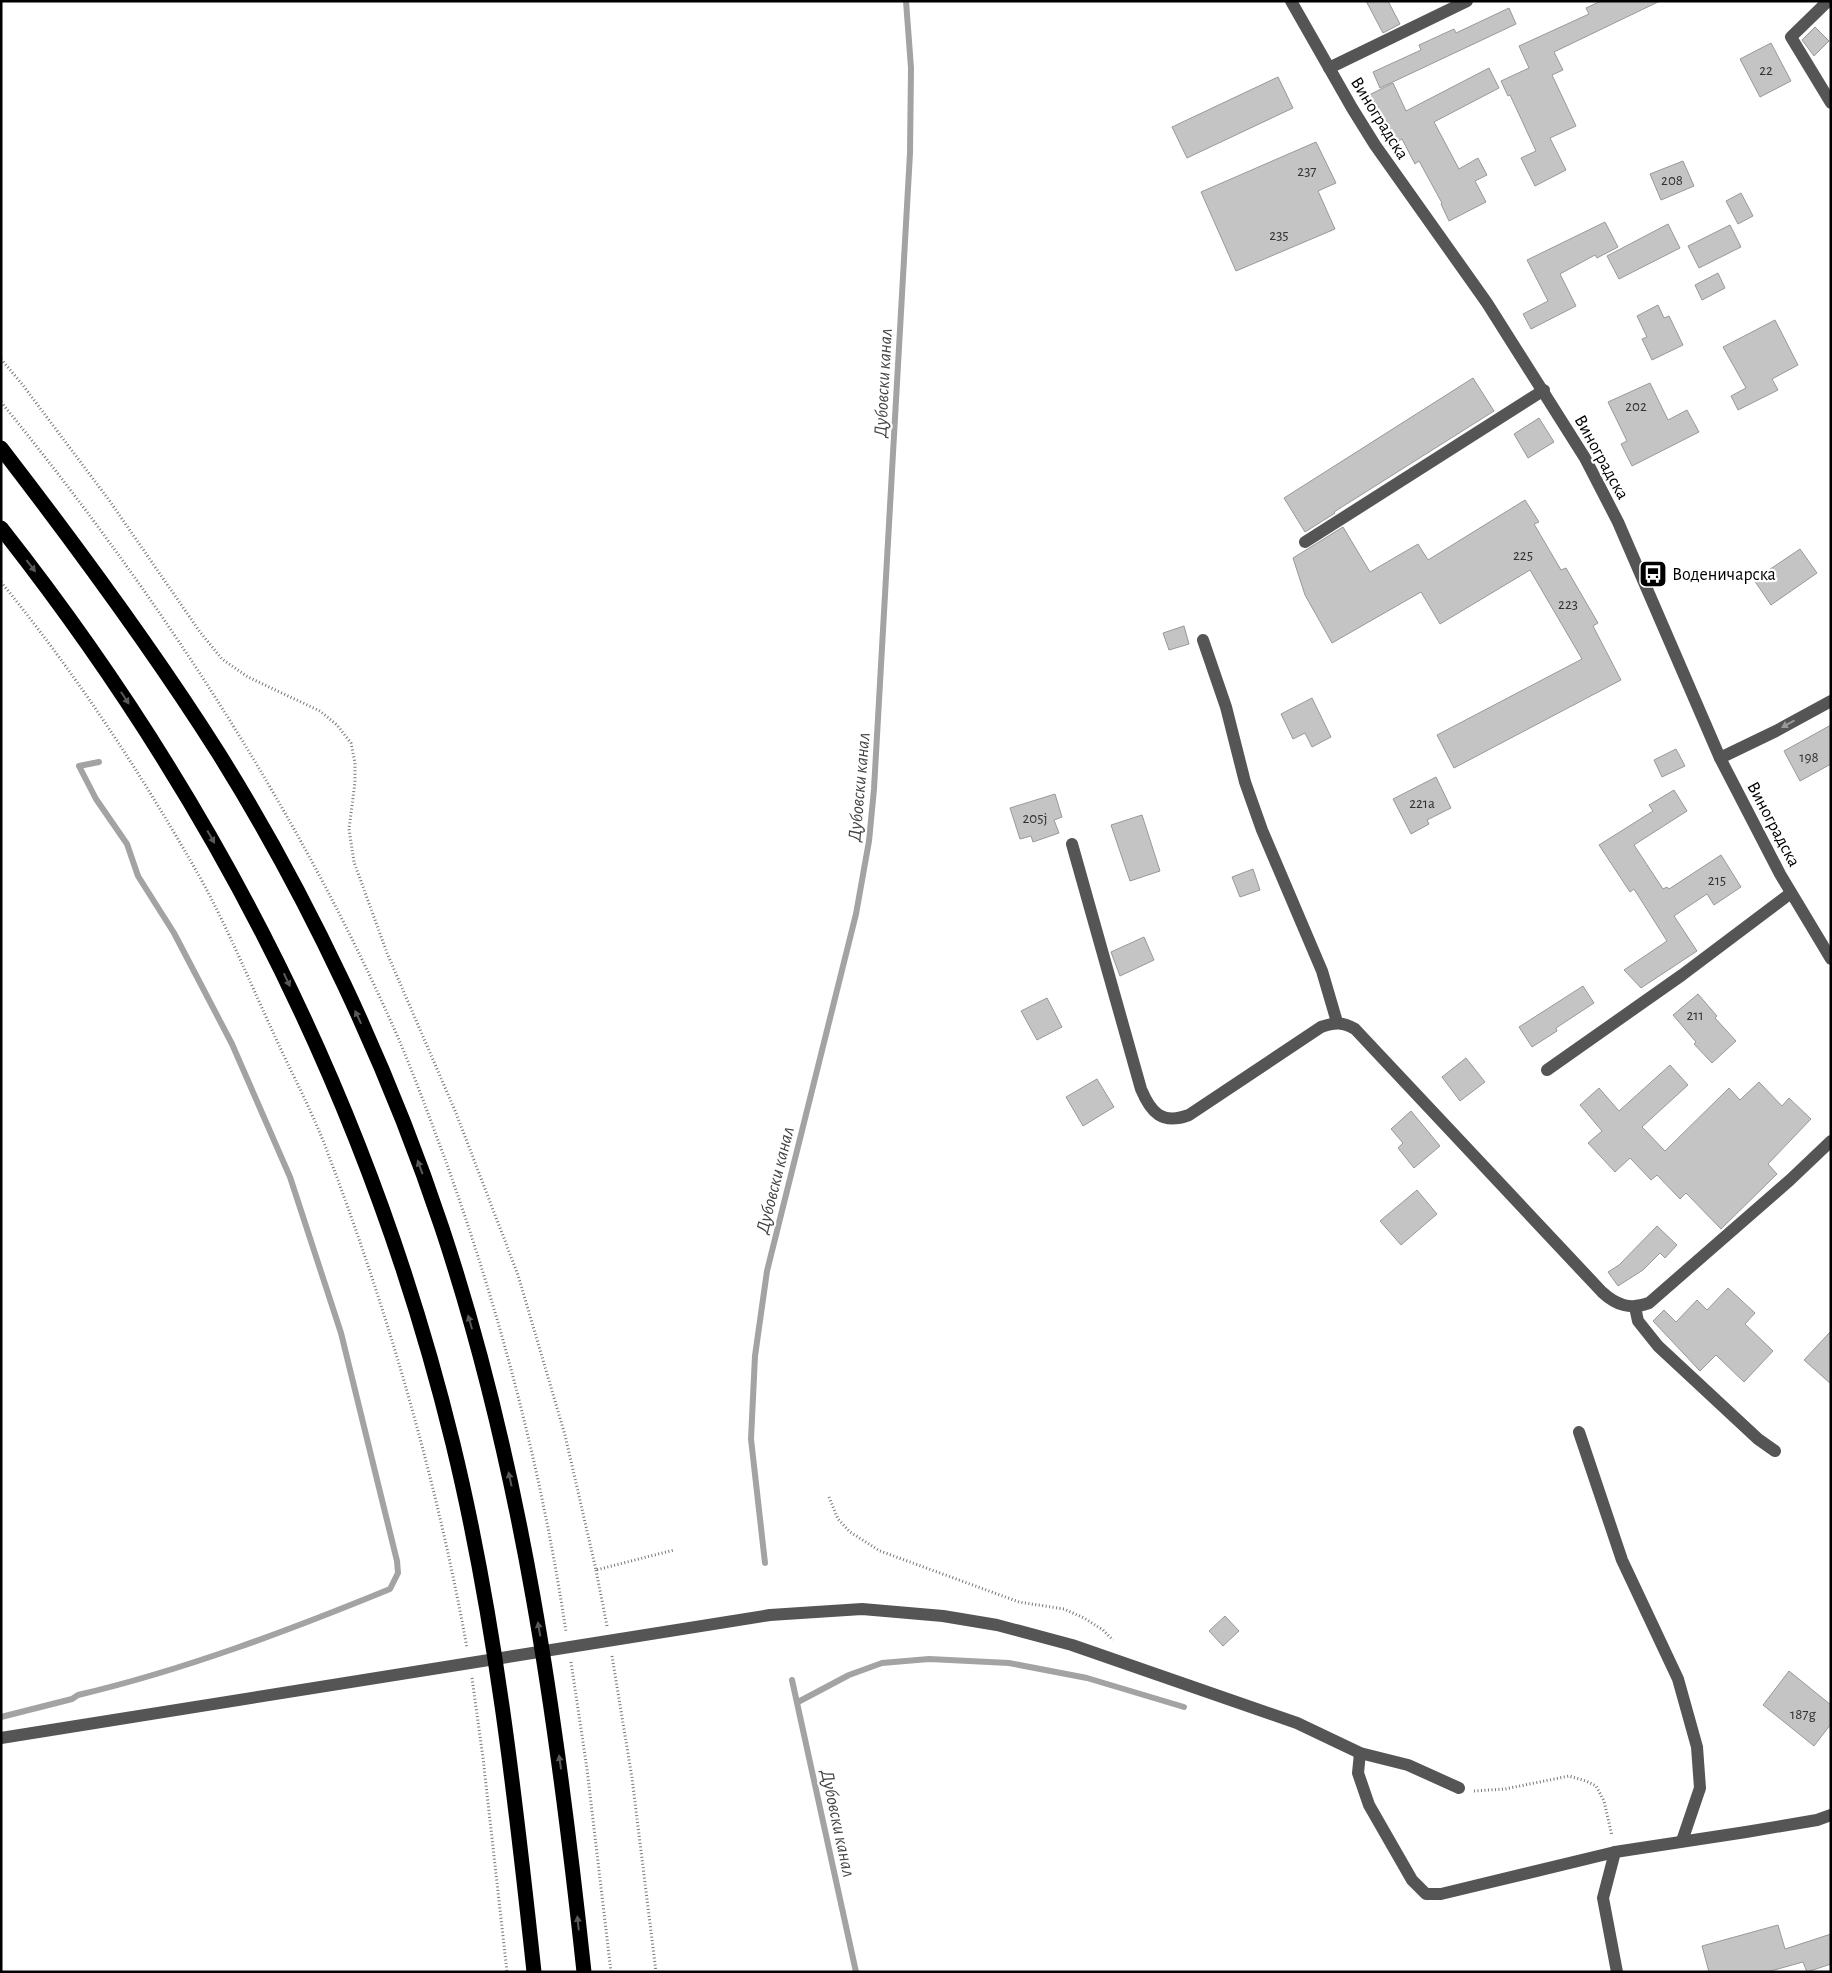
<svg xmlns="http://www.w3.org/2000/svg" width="1832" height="1973" font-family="'Alegreya Sans',sans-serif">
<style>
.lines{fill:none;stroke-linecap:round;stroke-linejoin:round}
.stream{stroke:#a3a3a3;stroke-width:6}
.building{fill:#c4c4c4;stroke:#999}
.path{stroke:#777;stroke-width:3;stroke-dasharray:1 2.5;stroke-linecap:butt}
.minor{stroke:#555;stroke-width:12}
.highway{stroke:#000;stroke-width:15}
.oneway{fill:#595959}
.oneway2{fill:#999}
.labels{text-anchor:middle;stroke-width:4.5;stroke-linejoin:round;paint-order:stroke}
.number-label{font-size:15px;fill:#313131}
.street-label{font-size:18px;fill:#000;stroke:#fff}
.poi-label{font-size:18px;fill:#000;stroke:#fff;text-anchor:start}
.water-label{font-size:19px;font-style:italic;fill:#444;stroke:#fff}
</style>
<rect width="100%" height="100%" fill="#fff"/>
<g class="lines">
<!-- stream -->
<g class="stream">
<path d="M765 1563 751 1439 755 1356 767 1271 856 914 869 841 874 789 910 153 911 68 906 1"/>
<path d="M792 1680 856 1972"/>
<path d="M798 1702 849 1675 882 1663 929 1659 1009 1663 1087 1678 1184 1707"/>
<path d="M1 1717 72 1699 78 1695C184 1670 290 1630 390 1589L398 1573 397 1561 341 1333 290 1177 232 1044 174 933 138 876 127 844 96 799 79 766 99 762"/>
</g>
</g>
<!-- building -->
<g class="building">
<path d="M1366 1H1388L1400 24 1383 33Z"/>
<path d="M1601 1H1660L1554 52 1563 70 1552 75 1576 126 1550 138 1566 170 1535 186 1521 158 1536 151 1510 95 1508 96 1501 81 1529 68 1519 46 1589 14 1586 8Z"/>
<path d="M1509 8 1516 24 1380 88 1373 72 1421 50 1419 45 1454 29 1456 33Z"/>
<path d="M1815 27 1829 41 1814 56 1802 40Z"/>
<path d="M1771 43 1791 81 1760 97 1740 59Z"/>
<path d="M1489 68 1499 88 1434 122 1459 169 1478 158 1487 175 1475 181 1486 202 1449 221 1441 204 1442 203 1419 161 1415 164 1402 139 1394 143 1369 95 1393 83 1406 111Z"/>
<path d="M1278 77 1293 108 1187 158 1172 127Z"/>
<path d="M1316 142 1336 183 1318 191 1335 229 1236 271 1201 192Z"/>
<path d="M1683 161 1694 186 1661 200 1650 174Z"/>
<path d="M1741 193 1753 216 1738 224 1726 201Z"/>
<path d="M1605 222 1618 247 1597 258 1595 255 1560 274 1576 306 1531 329 1523 314 1548 301 1527 260Z"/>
<path d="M1668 224 1680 248 1619 279 1607 256Z"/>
<path d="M1730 225 1741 247 1699 268 1688 246Z"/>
<path d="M1718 273 1725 288 1702 300 1695 285Z"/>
<path d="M1658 305 1664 318 1669 316 1683 345 1652 360 1642 339 1647 337 1637 316Z"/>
<path d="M1775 320 1798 365 1772 379 1778 390 1738 410 1731 396 1746 388 1723 347Z"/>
<path d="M1473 378 1494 411 1334 512 1335 513 1305 532 1284 498Z"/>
<path d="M1650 383 1668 420 1687 410 1699 432 1632 466 1621 444 1627 441 1608 402Z"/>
<path d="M1539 418 1554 442 1528 458 1514 434Z"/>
<path d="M1525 500 1539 522 1534 524 1561 570 1566 568 1598 623 1593 626 1621 680 1454 768 1437 735 1582 659 1530 570 1440 624 1421 592 1332 643 1305 595 1293 558 1343 527 1370 572 1418 544 1428 560Z"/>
<path d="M1800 549 1817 573 1771 605 1754 580Z"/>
<path d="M1184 626 1189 644 1169 650 1163 633Z"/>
<path d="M1312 698 1331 737 1312 747 1305 733 1293 739 1281 714Z"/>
<path d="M1831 725V764L1800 781 1784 751Z"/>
<path d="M1676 749 1685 766 1662 777 1654 760Z"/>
<path d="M1436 777 1451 808 1427 820 1429 824 1411 834 1393 799Z"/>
<path d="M1674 790 1687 811 1634 845 1663 889 1667 887 1669 889 1721 855 1741 887 1714 905 1707 894 1674 916 1697 951 1641 988 1624 970 1667 941 1634 889 1630 892 1599 845 1653 811 1649 805Z"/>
<path d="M1055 794 1062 817 1054 820 1059 833 1033 842 1031 836 1020 839 1010 808Z"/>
<path d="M1142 815 1160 871 1130 881 1111 825Z"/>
<path d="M1253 869 1260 890 1240 897 1232 877Z"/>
<path d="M1144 937 1154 960 1120 976 1111 952Z"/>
<path d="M1583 986 1594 1003 1556 1028 1557 1031 1532 1047 1519 1027Z"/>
<path d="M1698 994 1717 1016 1715 1018 1736 1041 1712 1063 1694 1044 1696 1042 1673 1015Z"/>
<path d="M1047 998 1062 1027 1037 1040 1021 1011Z"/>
<path d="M1466 1058 1485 1082 1460 1101 1442 1077Z"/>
<path d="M1670 1065 1688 1085 1642 1127 1665 1151 1729 1088 1740 1100 1759 1082 1782 1106 1789 1098 1811 1119 1768 1164 1777 1174 1721 1229 1686 1193 1680 1199 1657 1175 1651 1180 1630 1158 1615 1172 1588 1143 1602 1131 1580 1105 1599 1088 1619 1111Z"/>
<path d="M1097 1079 1114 1107 1083 1126 1066 1097Z"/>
<path d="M1411 1111 1440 1146 1414 1168 1398 1148 1403 1143 1391 1129Z"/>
<path d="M1417 1190 1437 1214 1401 1245 1380 1221Z"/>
<path d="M1657 1226 1677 1245 1665 1258 1660 1253 1643 1270 1618 1286 1608 1272 1619 1265Z"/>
<path d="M1728 1288 1755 1313 1745 1324 1773 1351 1744 1382 1716 1355 1700 1371 1653 1321 1664 1310 1676 1322 1697 1300 1707 1310Z"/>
<path d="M1831 1331V1384L1804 1360Z"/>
<path d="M1225 1616 1239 1631 1223 1646 1209 1631Z"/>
<path d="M1789 1671 1831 1705V1724L1814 1746 1763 1705Z"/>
<path d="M1778 1925 1785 1949 1831 1934V1964L1807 1972 1803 1962 1767 1972H1709L1702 1946Z"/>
</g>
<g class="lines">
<!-- path -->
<g class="path">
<path d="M1 359 22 384 109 500 200 632 222 659 248 677 320 711 337 725 351 743 355 763V782L349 829 354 862 387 953 456 1113 518 1275 565 1435 596 1570 674 1550"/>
<path d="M1 402C156 592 292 800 392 1024 412 1068 428 1114 445 1159 500 1312 542 1471 566 1632"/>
<path d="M1 582C77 675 143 776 202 881 228 929 249 980 272 1030 289 1068 309 1105 324 1143 386 1305 436 1476 467 1648"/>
<path d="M829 1497 838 1519 850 1532 880 1551 1019 1602 1064 1609 1084 1618 1103 1630 1113 1640"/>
<path d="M596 1570 607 1626"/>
<path d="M612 1656 632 1778 656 1972"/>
<path d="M571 1662 587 1769 611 1972"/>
<path d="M472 1678 483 1758 507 1972"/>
<path d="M1474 1791 1505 1789 1569 1776 1586 1781 1596 1786 1604 1801 1612 1836"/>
</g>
<!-- minor -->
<g class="minor">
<path d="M1291 1 1352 108 1375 145 1487 303 1585 458 1618 522 1720 758 1780 874 1831 959"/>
<path d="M1828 1 1791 37 1831 103"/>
<path d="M1329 68 1467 1"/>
<path d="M1305 542 1544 390"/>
<path d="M1203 640 1226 707 1245 782 1262 830 1322 971 1337 1022"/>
<path d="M1720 758 1776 731 1831 701"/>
<path d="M1072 844 1141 1089C1151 1113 1162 1125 1189 1115L1321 1027C1335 1022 1343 1022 1355 1029L1602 1292C1616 1305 1630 1310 1649 1303L1790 1180 1831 1141"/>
<path d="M1547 1070 1682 975 1791 893"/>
<path d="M1635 1307 1638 1321 1658 1346 1758 1439 1775 1451"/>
<path d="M1579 1432 1622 1560 1678 1679 1697 1747 1700 1788 1682 1841"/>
<path d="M1 1738 770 1615 862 1609 943 1616 997 1625 1072 1645 1297 1723 1360 1753 1408 1765 1459 1788"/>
<path d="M1360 1753 1358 1773 1369 1805 1412 1880 1426 1894H1441L1615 1852 1603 1898 1617 1972"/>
<path d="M1615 1852 1746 1832 1817 1820 1831 1815"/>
</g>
<!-- highway -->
<g class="highway">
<path d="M1 448C78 548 152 648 219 754 309 898 388 1066 442 1228 522 1469 557 1720 584 1972"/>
<path d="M1 528C217 802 370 1104 453 1444 495 1617 515 1795 534 1972"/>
</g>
</g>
<!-- one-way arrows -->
<defs><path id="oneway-solid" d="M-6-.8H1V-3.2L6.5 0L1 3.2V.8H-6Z" transform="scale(1.25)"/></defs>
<g class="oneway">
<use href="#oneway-solid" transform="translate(31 566) rotate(52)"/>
<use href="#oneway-solid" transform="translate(125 698) rotate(57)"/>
<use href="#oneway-solid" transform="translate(211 837) rotate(60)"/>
<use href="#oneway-solid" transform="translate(287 980) rotate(65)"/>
<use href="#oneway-solid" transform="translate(358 1017) rotate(-115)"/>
<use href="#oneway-solid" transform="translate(420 1167) rotate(-110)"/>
<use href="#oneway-solid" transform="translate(470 1322) rotate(-106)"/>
<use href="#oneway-solid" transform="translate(510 1479) rotate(-102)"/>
<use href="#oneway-solid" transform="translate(539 1629) rotate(-100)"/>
<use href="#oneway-solid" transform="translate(560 1762) rotate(-98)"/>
<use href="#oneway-solid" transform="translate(578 1923) rotate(-96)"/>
</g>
<use class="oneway2" href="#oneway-solid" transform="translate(1788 724) rotate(151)"/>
<!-- icons -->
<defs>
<symbol id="bus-square" viewBox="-11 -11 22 22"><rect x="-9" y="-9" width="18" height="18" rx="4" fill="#000" stroke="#fff"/><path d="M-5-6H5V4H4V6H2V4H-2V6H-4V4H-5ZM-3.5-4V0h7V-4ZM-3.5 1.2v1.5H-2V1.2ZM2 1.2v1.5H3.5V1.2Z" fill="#fff"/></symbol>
</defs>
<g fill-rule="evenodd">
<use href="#bus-square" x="1637" y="558" width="32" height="32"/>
</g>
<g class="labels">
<!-- number labels -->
<g class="number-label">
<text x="1766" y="75">22</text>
<text x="1307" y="176">237</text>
<text x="1672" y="185">208</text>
<text x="1279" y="240">235</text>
<text x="1636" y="411">202</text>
<text x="1523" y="560">225</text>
<text x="1568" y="609">223</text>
<text x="1809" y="762">198</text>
<text x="1422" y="808">221a</text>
<text x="1035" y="823">205j</text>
<text x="1717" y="885">215</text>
<text x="1695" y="1020">211</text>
<text x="1803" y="1719">187g</text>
</g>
<!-- street labels -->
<g class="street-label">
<text transform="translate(1380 118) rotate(58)" y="6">Виноградска</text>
<text transform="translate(1602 457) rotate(61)" y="6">Виноградска</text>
<text transform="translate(1774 824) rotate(62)" y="6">Виноградска</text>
</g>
<!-- poi labels -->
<g class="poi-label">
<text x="1672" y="580">Воденичарска</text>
</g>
<!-- water labels -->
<g class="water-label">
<text transform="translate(882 383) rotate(-87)" y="7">Дубовски канал</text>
<text transform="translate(858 787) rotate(-85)" y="7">Дубовски канал</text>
<text transform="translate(774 1180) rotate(-76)" y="7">Дубовски канал</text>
<text transform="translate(839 1823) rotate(78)" y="7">Дубовски канал</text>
</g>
</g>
<!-- border -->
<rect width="1832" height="1973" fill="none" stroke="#000000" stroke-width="5"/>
</svg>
